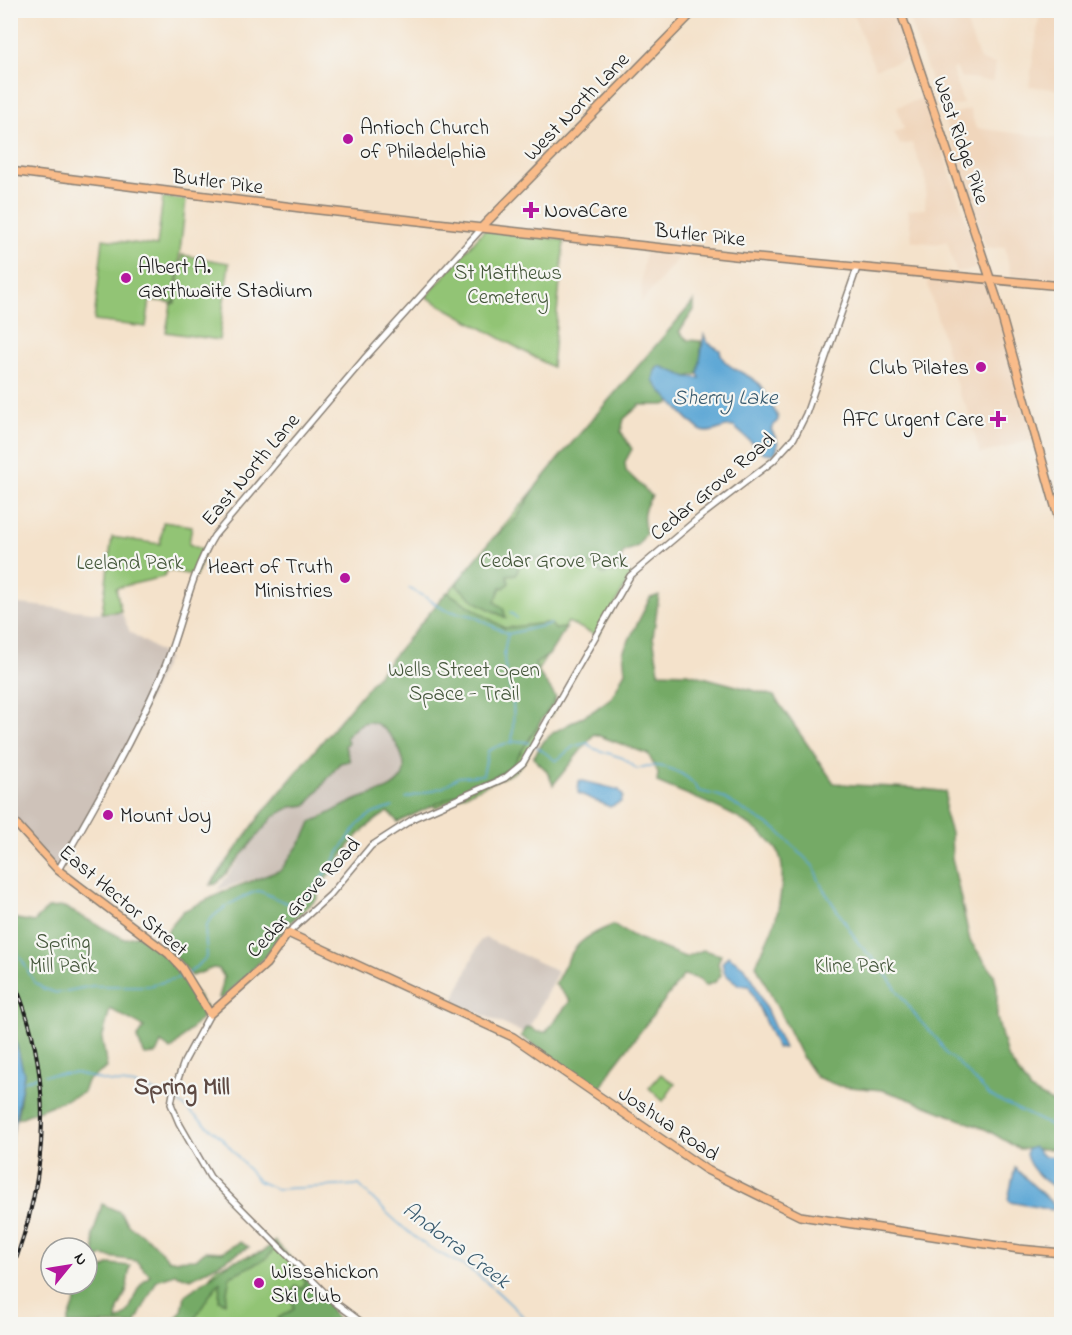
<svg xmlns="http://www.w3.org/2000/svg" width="1072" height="1335" font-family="'Indie Flower',sans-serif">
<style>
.built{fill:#f0d6bc}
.industrial{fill:#cec2b9}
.green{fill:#92c475;stroke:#577048;stroke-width:1.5}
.forest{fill:#75aa66;stroke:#486341;stroke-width:1.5}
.water{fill:#5da7d5;stroke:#3c6278;stroke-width:1.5}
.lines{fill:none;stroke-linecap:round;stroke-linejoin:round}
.stream{stroke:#5da7d5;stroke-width:1.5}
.minor-casing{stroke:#887f74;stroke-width:8}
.major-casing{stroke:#887f74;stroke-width:10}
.minor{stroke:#fff;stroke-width:5}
.major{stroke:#f9bc8a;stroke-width:7}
.rail-casing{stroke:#1c1c1c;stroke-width:4}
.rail{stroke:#f6f6f2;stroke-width:1.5;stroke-dasharray:4.5;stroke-linecap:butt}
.poi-dot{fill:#b5179e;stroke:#f6f6f2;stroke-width:2}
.labels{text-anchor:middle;stroke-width:4.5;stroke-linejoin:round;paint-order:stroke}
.street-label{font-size:21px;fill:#1c1c1c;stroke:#f6f6f2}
.poi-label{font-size:21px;fill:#1c1c1c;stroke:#f6f6f2;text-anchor:start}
.park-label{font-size:21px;fill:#45573b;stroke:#f6f6f2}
.water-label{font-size:22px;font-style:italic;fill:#395b6f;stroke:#f6f6f2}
.quarter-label{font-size:24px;font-weight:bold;fill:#5e4a43;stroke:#f6f6f2}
</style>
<rect width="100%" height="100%" fill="#f6f6f2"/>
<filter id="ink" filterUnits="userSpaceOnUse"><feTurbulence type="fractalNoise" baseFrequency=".0167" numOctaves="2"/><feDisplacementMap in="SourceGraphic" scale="12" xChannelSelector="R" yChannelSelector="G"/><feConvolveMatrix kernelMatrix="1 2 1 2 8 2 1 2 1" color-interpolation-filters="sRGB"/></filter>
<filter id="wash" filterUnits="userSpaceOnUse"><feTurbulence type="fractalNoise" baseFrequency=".008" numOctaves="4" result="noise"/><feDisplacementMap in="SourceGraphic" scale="24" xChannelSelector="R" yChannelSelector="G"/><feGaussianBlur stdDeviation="1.35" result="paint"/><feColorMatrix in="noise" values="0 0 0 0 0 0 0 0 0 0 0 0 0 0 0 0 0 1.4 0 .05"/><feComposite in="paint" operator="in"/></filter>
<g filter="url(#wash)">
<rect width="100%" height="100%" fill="#f4e2cb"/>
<!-- built -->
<g class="built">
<path d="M852 11H894L911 58 875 69Z"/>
<path d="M906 11H962L980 60 995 64 993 81 961 77 956 68 952 69 963 103 942 110Z"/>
<path d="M1040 11H1061V90L1029 86Z"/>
<path d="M925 97 973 242 970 244 976 268 964 272 956 271 947 241 936 244 912 241 908 210 925 209 926 180 912 143 900 145 894 132 904 129 897 107Z"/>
<path d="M970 109 976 128 1061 139V280L1011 276 1005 247 986 249 944 117Z"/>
<path d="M646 245 685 250 641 303 642 275Z"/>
<path d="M925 275 991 280 1036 439 980 454 967 407 960 397Z"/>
</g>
<!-- industrial -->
<g class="industrial">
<path d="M10 603 102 613 121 611 130 632 168 657 129 742 58 870 11 817Z"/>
<path d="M378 718 404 748 401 795 322 815 280 871 217 890 276 810 345 733 363 722Z"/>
<path d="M485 938 558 971 526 1034 453 1002 480 941Z"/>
</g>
<!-- green -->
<g class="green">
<path d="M163 197 186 200 174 303 150 300 146 327 94 321 103 239 157 246Z"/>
<path d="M484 230 564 240 552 367 426 297Z"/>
<path d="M182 255 229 263 219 340 166 332 171 304 175 303Z"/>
<path d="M582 432 614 557 631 575 598 636 568 622 531 681 558 703 550 717 530 702 524 715 542 729 523 763 513 773 435 808 405 713 352 708Z"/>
<path d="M163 522 192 526 189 544 205 551 196 576 168 570 163 577 116 588 121 611 102 613 112 537 160 544Z"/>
<path d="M661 1074 675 1084 663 1101 649 1088Z"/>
<path d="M275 1241 331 1303 321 1315V1324H262L255 1321 253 1324H176L217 1267 265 1251Z"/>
</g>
<!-- forest -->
<g class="forest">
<path d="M694 301V310L679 332 688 340 701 341V361L698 374 687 377 658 366 655 371V384L672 402 665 405H640L624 419 621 432 632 449 625 462 626 471 652 496C642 510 642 517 646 533L638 546 624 552 621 558 622 571 603 574 591 565 570 564C558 556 531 555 519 565L517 574 507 575 509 583 504 588 501 587 495 602 503 608 506 618 476 602 457 586 458 581 492 539 517 518 537 485 558 459Z"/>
<path d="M447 592 504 628 546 623 551 624 555 629 566 628 549 655 535 664C539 677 549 685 556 698L514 763 502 773 398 822 388 812C349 835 345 857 317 890L318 898 285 927 266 956 222 999 219 998 224 977 219 969 213 968 192 976 164 942 169 928 183 911 230 889 281 870 305 836 311 822C329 815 344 804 361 798 376 792 391 792 401 778 413 762 387 722 369 722 359 722 352 731 346 737L348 742 345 746 350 761 340 763 307 805 291 807 273 817 224 876 216 884 210 885 260 816Z"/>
<path d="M659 595 653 637 659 672 688 673 774 696 834 783C872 788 909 785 946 792L945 814 951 833 952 858 970 941 994 974 997 987V1018L1007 1056 1030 1090 1061 1107V1149H1019L987 1130 906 1098 882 1090 839 1086 816 1077 801 1055 756 965C763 947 775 929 778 909 781 894 786 864 777 850 755 818 691 797 657 782L658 773 648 754 594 734 553 785 547 771 533 758 544 741 554 732 593 711 612 697 625 671 623 652 650 598Z"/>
<path d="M64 907 124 939 139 935 169 954 208 1011 171 1050 161 1043 156 1054 145 1055 137 1039 144 1027 110 1009 102 1039 107 1068 87 1081 83 1093 17 1119 24 1074 11 1023V918L34 922 48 908Z"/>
<path d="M613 925 637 938 685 957 703 950 721 955 718 963 721 975 715 982 705 986 699 979 684 975 613 1067 601 1088 584 1080 521 1036 526 1027 532 1028 537 1032H546L570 1001 555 984C574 948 574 940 613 925Z"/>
<path d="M102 1204 120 1212 128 1225 150 1240 169 1260 196 1259 205 1251 222 1252 240 1242 249 1247 191 1279 175 1274 157 1280 135 1324H67L82 1284H87V1273L94 1274 110 1264 130 1266 126 1293 118 1309 117 1321C133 1314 131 1298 140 1286 142 1282 147 1279 150 1275L136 1261 102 1256 96 1261 93 1235Z"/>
<path d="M274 1243 288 1259 275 1248 266 1259 230 1276 225 1303 219 1300 220 1282C210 1292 200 1312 191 1324L176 1318 182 1311 185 1295 233 1261 262 1252Z"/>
<path d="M290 1262 321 1292 340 1324H280L278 1318 294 1309 291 1293 296 1286 302 1289 305 1282Z"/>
</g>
<!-- water -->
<g class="water">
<path d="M704 335 708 343 720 350C721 368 747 372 758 383 765 390 768 400 773 408 776 414 778 413 778 420L771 429C775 438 782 444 774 454L764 453 734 427C723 424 715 435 702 431 696 429 658 389 653 380L655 371 660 366 687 377 700 378 698 374Z"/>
<path d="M579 780 619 790 623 796 621 802 610 807 578 793Z"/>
<path d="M728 956 743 966 752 978 784 1048H777L749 986 739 985 725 974 722 963Z"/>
<path d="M11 1023 24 1074 11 1143Z"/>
<path d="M1034 1147 1043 1156 1061 1157V1189C1048 1186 1028 1168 1026 1154L1028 1149Z"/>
<path d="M1015 1168 1052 1203 1055 1208 1052 1210 1010 1202 1008 1199Z"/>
</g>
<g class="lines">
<!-- stream -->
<g class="stream">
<path d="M409 588 423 596"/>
<path d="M425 597 445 610 473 616 508 634C500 661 506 670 512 695 515 711 513 728 512 744"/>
<path d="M510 612 517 618"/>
<path d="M508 634 551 624"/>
<path d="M536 746 556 761 574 746 588 743 592 748 623 758 637 769C659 760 688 772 699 791L720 796 777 830 813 866 822 887 859 944 879 965 918 1019 938 1040 947 1055 956 1061 990 1096 1062 1131"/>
<path d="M406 798 444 787 458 777 483 775 488 751C498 745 518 738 529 743"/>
<path d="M10 938 34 982 44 989 57 993 92 986H149L184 976"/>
<path d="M188 974 207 957C207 948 204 935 206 927 211 912 245 895 258 891 268 893 280 902 288 903 317 904 341 841 360 823 368 814 382 810 393 807"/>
<path d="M44 1075 75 1073 105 1081 136 1085 171 1097"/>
<path d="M24 1081 37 1076"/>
<path d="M175 1099 222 1138 258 1181 276 1189 359 1185C380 1206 400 1227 424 1244 438 1254 455 1260 469 1269 493 1285 511 1305 531 1324"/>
</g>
</g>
</g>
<g filter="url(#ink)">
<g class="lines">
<defs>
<g id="minor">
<path d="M58 870C94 807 131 743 161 676 181 631 188 578 214 536L364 359 482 228"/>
<path d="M288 933 330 895 371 846 416 817 505 778 523 763 630 576 701 516 773 461 794 438 806 414 857 268"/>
<path d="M210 1014 184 1062 173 1093 171 1104 179 1123 210 1177 333 1301 364 1324"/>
</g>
<g id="major">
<path d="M900 10 996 296 1062 531"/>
<path d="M10 171 301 208 735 256 1062 286"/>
<path d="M483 226 695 10"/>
<path d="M10 817 58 870 169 954 182 968 210 1014 266 964 288 933 513 1037 705 1169 800 1216 1019 1249 1062 1253"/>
</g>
</defs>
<!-- minor casing -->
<use href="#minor" class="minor-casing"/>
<!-- major casing -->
<use href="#major" class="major-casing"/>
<!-- minor -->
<use href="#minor" class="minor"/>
<!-- major -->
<use href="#major" class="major"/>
<defs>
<path id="rail" d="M10 973C56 1071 49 1176 10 1275"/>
</defs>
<!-- rail casing -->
<use href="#rail" class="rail-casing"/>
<!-- rail -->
<use href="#rail" class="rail"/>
</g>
</g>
<!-- markers -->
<g class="poi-dot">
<circle cx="348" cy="139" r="6"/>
<path d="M528 201h6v6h6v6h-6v6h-6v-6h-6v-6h6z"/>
<circle cx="126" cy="278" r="6"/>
<circle cx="981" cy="367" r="6"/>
<path d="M995 410h6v6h6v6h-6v6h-6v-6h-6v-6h6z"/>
<circle cx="345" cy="578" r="6"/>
<circle cx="108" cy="815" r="6"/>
<circle cx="259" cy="1283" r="6"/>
</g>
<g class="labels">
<!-- street labels -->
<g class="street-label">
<text transform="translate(576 106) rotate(-46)" y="7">West North Lane</text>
<text transform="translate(962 140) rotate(71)" y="7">West Ridge Pike</text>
<text transform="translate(218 181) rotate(7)" y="7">Butler Pike</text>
<text transform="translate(700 234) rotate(6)" y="7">Butler Pike</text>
<text transform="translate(250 469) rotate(-50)" y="7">East North Lane</text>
<text transform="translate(712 486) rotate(-40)" y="7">Cedar Grove Road</text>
<text transform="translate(303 897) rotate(-47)" y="7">Cedar Grove Road</text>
<text transform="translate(124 900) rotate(40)" y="7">East Hector Street</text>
<text transform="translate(669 1123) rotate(34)" y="7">Joshua Road</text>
</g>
<!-- poi labels -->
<g class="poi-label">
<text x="360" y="134">Antioch Church<tspan x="360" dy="24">of Philadelphia</tspan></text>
<text x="544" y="217">NovaCare</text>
<text x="138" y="273">Albert A.<tspan x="138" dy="24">Garthwaite Stadium</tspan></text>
<text x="969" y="374" text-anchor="end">Club Pilates</text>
<text x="984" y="426" text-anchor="end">AFC Urgent Care</text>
<text x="333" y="573" text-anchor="end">Heart of Truth<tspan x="333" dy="24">Ministries</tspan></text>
<text x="120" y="822">Mount Joy</text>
<text x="271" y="1278">Wissahickon<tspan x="271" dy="24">Ski Club</tspan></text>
</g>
<!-- park labels -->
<g class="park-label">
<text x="508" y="279">St Matthews<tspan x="508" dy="24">Cemetery</tspan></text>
<text x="554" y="567">Cedar Grove Park</text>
<text x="130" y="569">Leeland Park</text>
<text x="464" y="676">Wells Street Open<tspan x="464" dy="24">Space - Trail</tspan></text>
<text x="63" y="948">Spring<tspan x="63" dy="24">Mill Park</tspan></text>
<text x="855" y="972">Kline Park</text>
</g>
<!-- water labels -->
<g class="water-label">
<text x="725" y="404">Sherry Lake</text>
<text transform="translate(457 1244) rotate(37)" y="8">Andorra Creek</text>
</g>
<!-- quarter labels -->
<g class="quarter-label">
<text x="182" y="1094">Spring Mill</text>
</g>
</g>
<!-- margin -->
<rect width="1072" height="1335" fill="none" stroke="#f6f6f2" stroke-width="36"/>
<!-- north arrow -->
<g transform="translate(69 1266) rotate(60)"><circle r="28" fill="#f6f6f2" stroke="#9f9f9c" stroke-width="1.5"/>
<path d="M0-4.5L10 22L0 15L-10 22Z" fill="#b5179e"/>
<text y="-9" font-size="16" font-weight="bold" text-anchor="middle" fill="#1c1c1c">N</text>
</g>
</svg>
